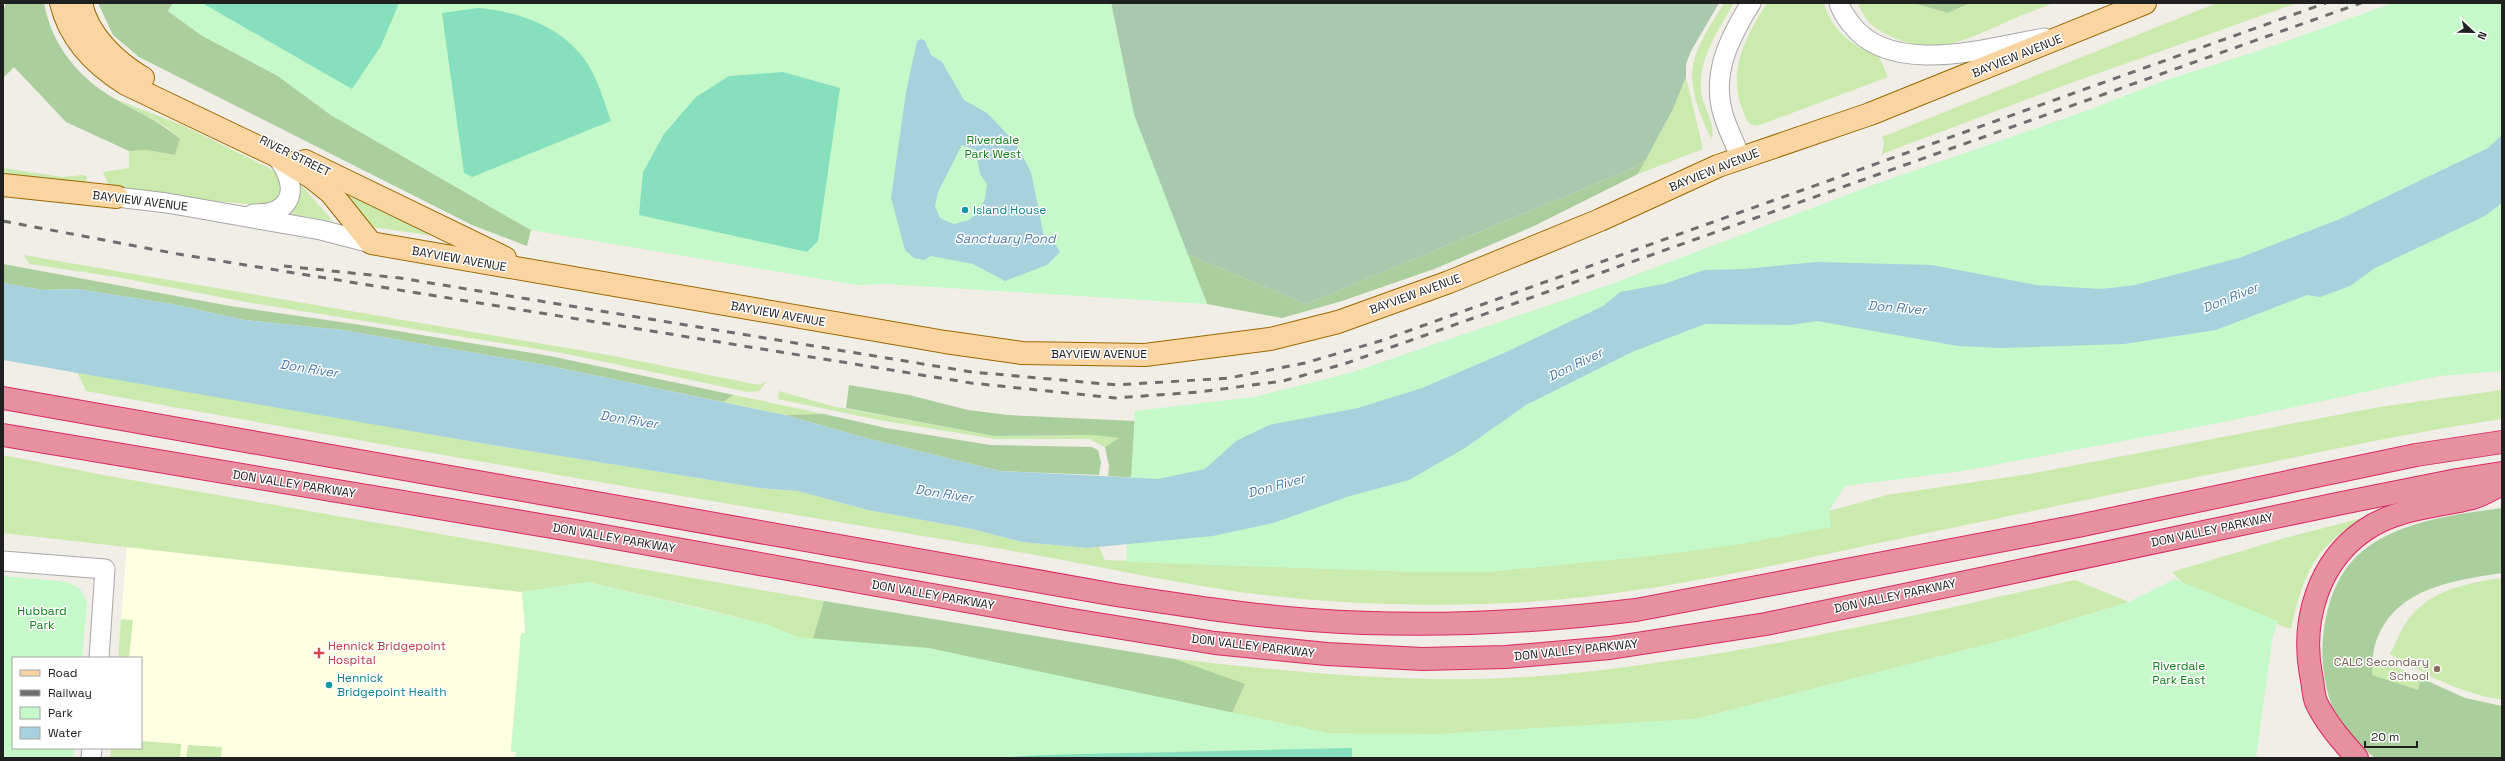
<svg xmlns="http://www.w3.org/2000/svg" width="2505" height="761" font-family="'Space Grotesk',sans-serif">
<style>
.education{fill:#ffffe2}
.grass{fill:#cbeaad}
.forest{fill:#abcf9c}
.cemetery{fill:#a8c9ad}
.park{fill:#c5f9c9}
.pitch{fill:#86dfbd}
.water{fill:#a8d1de;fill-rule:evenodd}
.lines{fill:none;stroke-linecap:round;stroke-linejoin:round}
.minor-casing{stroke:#a7a7a7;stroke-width:21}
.major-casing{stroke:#9b6901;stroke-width:24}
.highway-casing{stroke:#da2864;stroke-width:24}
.minor{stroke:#fff;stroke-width:19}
.major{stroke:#fbd5a1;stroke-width:22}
.highway{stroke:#e7909f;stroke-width:22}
.rail{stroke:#6e6e6e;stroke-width:3;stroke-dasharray:8 8;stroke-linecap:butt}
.culture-dot{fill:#0f9aa8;stroke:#fff;stroke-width:1.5}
.health-dot{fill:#e0444e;stroke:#fff;stroke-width:1.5}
.education-dot{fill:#8d6e63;stroke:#fff;stroke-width:1.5}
.labels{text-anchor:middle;stroke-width:3;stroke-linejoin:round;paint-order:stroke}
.street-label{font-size:12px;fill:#202020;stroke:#fff}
.park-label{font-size:12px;fill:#0d8017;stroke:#fff}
.culture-label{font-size:12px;fill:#0d838f;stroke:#fff;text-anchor:start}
.health-label{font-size:12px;fill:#be3a42;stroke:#fff;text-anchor:start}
.education-label{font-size:12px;fill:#785e54;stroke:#fff;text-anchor:end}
.water-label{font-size:13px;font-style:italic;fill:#4979a8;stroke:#fff}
</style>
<rect width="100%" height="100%" fill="#f1ede7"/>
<!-- education -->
<path class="education" d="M127 545 522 592 525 633H521L511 746V752H516L515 758H110L111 748H141V658H118Z"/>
<!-- grass -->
<g class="grass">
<path d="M1724 3H1734C1718 30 1698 59 1701 92 1703 108 1716 123 1712 139 1700 117 1686 82 1695 57 1701 38 1714 20 1724 3Z"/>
<path d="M1767 3H1824C1830 28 1854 49 1878 55L1888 77 1757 126 1750 124C1746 120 1744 113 1742 108 1727 71 1747 34 1767 3Z"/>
<path d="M1858 3H1913L1948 13 1970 3H2053C2036 10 2018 16 2002 24 1961 42 1932 57 1888 35 1873 28 1863 19 1858 3Z"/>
<path d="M2217 3H2297L2068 84 1882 154 1884 142 1882 137Z"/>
<path d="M1686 77 1703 149 1638 174 1673 109Z"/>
<path d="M115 99 182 125 277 172 281 191 274 202 268 206 111 191 103 172 129 168V151L147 150 175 155 180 139 168 128Z"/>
<path d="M3 168 62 177 84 175 87 177 85 188 3 181Z"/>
<path d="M324 175 441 237 366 226Z"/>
<path d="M299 186H302L333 221 289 214Z"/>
<path d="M23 255 614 356 759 385 767 381 759 391 748 392 562 353 246 302 116 277 30 264Z"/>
<path d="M77 372 492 445 760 488 798 491 868 510 972 529 1022 542 1087 548 1099 547 1105 560 1417 572H1488L1778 505 1829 511 1887 495 2029 474 2379 407 2502 390V419C2425 430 2348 446 2272 462 2139 488 2006 517 1874 544 1753 570 1633 597 1509 603 1420 607 1328 604 1239 592 1153 579 1069 560 984 546 684 497 385 446 86 391Z"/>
<path d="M779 391 832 406 994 436 1093 435 1120 438 1105 447 1089 439H995L879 420 778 399Z"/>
<path d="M734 395 824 414 785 415 723 402Z"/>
<path d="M3 455 103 475 824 601 814 640 797 637 768 625 701 608 588 582 522 592 3 533Z"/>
<path d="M2366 517C2314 547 2304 572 2291 629L2192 592 2172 572 2285 538Z"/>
<path d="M2502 578V700C2461 693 2425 675 2390 654 2396 644 2400 631 2407 621 2429 590 2467 583 2502 578Z"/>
<path d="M2075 580 2129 602 2012 638 1695 719 1639 723 1352 758 1154 749 1232 712 1244 685 1175 659C1301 673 1427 686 1554 675 1729 659 1903 618 2075 580Z"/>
<path d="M121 619 133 620 129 658H118Z"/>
<path d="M2380 662 2390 664 2421 678 2418 691 2372 676 2373 663Z"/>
<path d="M141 741 181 744 180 758H110L111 748H141Z"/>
<path d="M188 745 222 747 221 758H186Z"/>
</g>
<!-- forest -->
<g class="forest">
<path d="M6 3H44C52 46 78 77 115 99 137 112 161 122 180 139L175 155 147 150 129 151 66 122 14 67 3 78V12Z"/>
<path d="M98 3H173L168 11 201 35 278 76 331 115 531 230 527 246 472 225 139 57 113 35Z"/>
<path d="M1913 3H1970L1948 13Z"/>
<path d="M1645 161 1638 174 1534 226 1437 268 1342 301 1282 318 1207 304 1187 254 1306 304 1631 169Z"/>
<path d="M3 264 230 306 361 325 550 356 734 395 723 402 545 365 342 330 244 320 172 304 77 289 43 290 8 284 3 283Z"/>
<path d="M849 385 909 395 968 410 1008 415 1135 421 1134 439 1158 479 1108 476 1109 466 1105 447 1119 438 1093 435 994 436 846 408Z"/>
<path d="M824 414 886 428 990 445 1092 447 1098 450 1101 463 1099 475 1000 471 866 438 785 415Z"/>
<path d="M2502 508V573C2451 581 2393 588 2375 645 2372 654 2373 666 2372 675L2418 690 2421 678 2465 698 2502 706V758H2375C2363 748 2350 737 2341 723 2312 678 2317 594 2357 556 2392 522 2456 514 2502 508Z"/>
<path d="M824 601 1175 659 1245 684 1232 713 1169 699 994 758 808 656Z"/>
</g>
<!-- cemetery -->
<path class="cemetery" d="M1111 3H1719L1691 51 1686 64V77L1673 109 1645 161 1631 169 1306 304 1187 254 1134 115Z"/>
<!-- park -->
<g class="park">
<path d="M173 3H1111L1134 115 1207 304 887 284 856 285 531 230 331 115 278 76 201 35 168 11Z"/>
<path d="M2393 3H2502V371L2439 376 2224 422 1962 471 1845 486 1829 511 1831 527 1735 545 1660 555 1488 572H1417L1126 562 1135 411 1254 397 1350 373 1614 283 1873 185 2086 111 2160 82 2264 49Z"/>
<path d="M3 576 68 582 80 589 87 601 82 658H13V748H74L73 758H3Z"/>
<path d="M2175 579 2278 621 2272 640 2256 758H515L516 752H511L521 633H526L522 592 588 582 768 625 797 637 929 648 1329 733 1435 734 1695 719 2012 638 2129 602Z"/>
</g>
<!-- pitch -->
<g class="pitch">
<path d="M202 3H399L381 46 352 89Z"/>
<path d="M478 8C516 11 558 25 582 56 597 75 603 99 611 121L472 177 464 173 442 13Z"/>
<path d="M783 72 840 88 818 241 807 252 639 215 643 172 664 134 696 97 729 76Z"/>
<path d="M1352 748V758H994L1041 755Z"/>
</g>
<!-- water -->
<g class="water">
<path d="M921 39 925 41 931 55 942 62 964 100 987 113 1015 142 1031 172 1045 241 1056 245 1060 252 1047 265 1005 281 973 264 931 256 924 260 914 258 905 250 891 198 906 92 917 41ZM962 145 976 150 980 174 987 184 985 199 978 212 969 220 954 224 940 218 935 206 938 192Z"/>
<path d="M2502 135V203L2485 216 2375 268 2350 286 2320 297 2307 295 2216 330 2124 344 1999 348 1958 346 1817 321 1791 325 1705 324 1632 352 1526 405 1465 448 1409 480 1350 496 1273 523 1213 536 1087 548 1022 542 972 529 868 510 798 491 760 488 492 445 3 360V283L43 290 77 289 172 304 244 320 342 330 545 365 785 415 866 438 1000 471 1158 479 1205 469 1236 441 1269 425 1358 408 1422 388 1504 353 1603 306 1620 292 1664 284 1704 270 1745 269 1816 262 1932 265 2036 285 2101 289 2135 285 2239 258 2340 219 2488 148Z"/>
</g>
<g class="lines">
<defs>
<g id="minor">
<path d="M1839 3C1841 11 1846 17 1851 24 1892 78 1989 47 2045 38"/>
<path d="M1740 157C1735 143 1727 128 1723 114 1711 73 1730 37 1751 3"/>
<path d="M117 197 167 203 321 230 371 243"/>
<path d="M253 214C260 214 268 214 275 211 301 200 289 171 275 155"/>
<path d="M3 561 105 569 99 658"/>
<path d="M91 758 92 748"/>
</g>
<g id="major">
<path d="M61 3C70 40 95 65 126 84L275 155 311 177 331 193 371 243 945 342 1022 353 1145 355 1270 339 1338 322 1449 282 1600 220 1718 166 1870 114 2145 3"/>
<path d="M81 3C87 35 116 62 143 78"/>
<path d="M305 161 505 258"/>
<path d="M3 185 117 197"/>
</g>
<g id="highway">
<path d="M3 398 1116 595C1181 605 1246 615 1311 620 1419 628 1528 623 1636 610L2078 526 2416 455 2502 442"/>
<path d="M3 435 576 531 1066 619 1215 643 1327 654 1422 659 1506 657 1610 648 1766 624 2342 503 2457 480 2502 473"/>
<path d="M2357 758C2341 740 2326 723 2316 702 2313 694 2313 683 2311 675 2301 621 2318 562 2365 530 2397 508 2436 507 2472 498 2483 495 2492 489 2502 484"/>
</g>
</defs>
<!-- minor casing -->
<use href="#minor" class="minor-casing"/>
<!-- major casing -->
<use href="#major" class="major-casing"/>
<!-- highway casing -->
<use href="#highway" class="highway-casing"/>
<!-- minor -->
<use href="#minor" class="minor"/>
<!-- major -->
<use href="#major" class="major"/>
<!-- highway -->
<use href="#highway" class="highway"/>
<!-- rail -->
<g class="rail">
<path d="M3 221 178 254 971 383 1115 398 1199 392 1283 381 1344 364 2361 3"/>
<path d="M284 266 400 278 972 372 1117 385 1229 378 1305 363 1380 341 2326 3"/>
</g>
</g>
<!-- markers -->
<g class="culture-dot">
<circle cx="965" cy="210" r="4"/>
<circle cx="329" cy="685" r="4"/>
</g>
<path class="health-dot" d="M317 647h4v4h4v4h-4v4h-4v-4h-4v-4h4z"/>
<circle class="education-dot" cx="2437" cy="669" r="4"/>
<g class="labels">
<!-- street labels -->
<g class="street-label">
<text transform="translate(2017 56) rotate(-22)" y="4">BAYVIEW AVENUE</text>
<text transform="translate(295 156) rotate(26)" y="4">RIVER STREET</text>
<text transform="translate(1714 170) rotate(-22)" y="4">BAYVIEW AVENUE</text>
<text transform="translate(140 201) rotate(7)" y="4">BAYVIEW AVENUE</text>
<text transform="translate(459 259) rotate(10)" y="4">BAYVIEW AVENUE</text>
<text transform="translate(1415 294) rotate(-20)" y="4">BAYVIEW AVENUE</text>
<text transform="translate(778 314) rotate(10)" y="4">BAYVIEW AVENUE</text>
<text x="1099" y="358">BAYVIEW AVENUE</text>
<text transform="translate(294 484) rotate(9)" y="4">DON VALLEY PARKWAY</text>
<text transform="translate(2212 530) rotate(-12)" y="4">DON VALLEY PARKWAY</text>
<text transform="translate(614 538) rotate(10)" y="4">DON VALLEY PARKWAY</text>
<text transform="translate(933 595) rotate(10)" y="4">DON VALLEY PARKWAY</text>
<text transform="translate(1895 596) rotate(-12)" y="4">DON VALLEY PARKWAY</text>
<text transform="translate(1253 646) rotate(7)" y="4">DON VALLEY PARKWAY</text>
<text transform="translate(1576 650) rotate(-6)" y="4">DON VALLEY PARKWAY</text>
</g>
<!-- park labels -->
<g class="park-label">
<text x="993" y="144">Riverdale<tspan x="993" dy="14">Park West</tspan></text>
<text x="42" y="615">Hubbard<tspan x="42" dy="14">Park</tspan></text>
<text x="2179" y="670">Riverdale<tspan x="2179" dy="14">Park East</tspan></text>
</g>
<!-- culture labels -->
<g class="culture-label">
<text x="973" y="214">Island House</text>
<text x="337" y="682">Hennick<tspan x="337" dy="14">Bridgepoint Health</tspan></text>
</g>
<!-- health labels -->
<g class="health-label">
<text x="328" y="650">Hennick Bridgepoint<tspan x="328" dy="14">Hospital</tspan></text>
</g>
<!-- education labels -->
<g class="education-label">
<text x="2429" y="666">CALC Secondary<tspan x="2429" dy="14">School</tspan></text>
</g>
<!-- water labels -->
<g class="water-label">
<text x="1005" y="243">Sanctuary Pond</text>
<text transform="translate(2230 297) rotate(-22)" y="5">Don River</text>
<text transform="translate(1897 307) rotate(5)" y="5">Don River</text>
<text transform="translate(1575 364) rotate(-26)" y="5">Don River</text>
<text transform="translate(309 368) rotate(9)" y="5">Don River</text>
<text transform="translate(629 419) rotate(9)" y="5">Don River</text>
<text transform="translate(1276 485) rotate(-15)" y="5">Don River</text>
<text transform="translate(944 493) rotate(9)" y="5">Don River</text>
</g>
</g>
<!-- border -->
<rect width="2505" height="761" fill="none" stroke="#202020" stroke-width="8"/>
<!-- legend -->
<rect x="12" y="657" width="130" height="92" fill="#ffffff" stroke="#a6a6a6"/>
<rect x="20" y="670" width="20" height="6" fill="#fbd5a1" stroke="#a6a6a6"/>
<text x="48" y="677" font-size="12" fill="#202020">Road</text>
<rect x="20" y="690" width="20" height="6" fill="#6e6e6e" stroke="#a6a6a6"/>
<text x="48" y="697" font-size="12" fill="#202020">Railway</text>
<rect x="20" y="707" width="20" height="12" fill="#c5f9c9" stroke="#a6a6a6"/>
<text x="48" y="717" font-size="12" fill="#202020">Park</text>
<rect x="20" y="727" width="20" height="12" fill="#a8d1de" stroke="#a6a6a6"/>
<text x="48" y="737" font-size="12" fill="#202020">Water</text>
<!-- north arrow -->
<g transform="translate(2473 32) rotate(112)" stroke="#ffffff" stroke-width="3" paint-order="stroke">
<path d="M0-3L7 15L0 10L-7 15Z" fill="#202020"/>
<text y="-6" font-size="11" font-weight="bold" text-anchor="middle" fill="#202020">N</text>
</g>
<!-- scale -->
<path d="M2365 741v6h52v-6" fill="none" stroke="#202020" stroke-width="2"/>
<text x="2371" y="741" font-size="12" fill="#202020" stroke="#ffffff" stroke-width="3" paint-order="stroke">20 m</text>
</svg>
